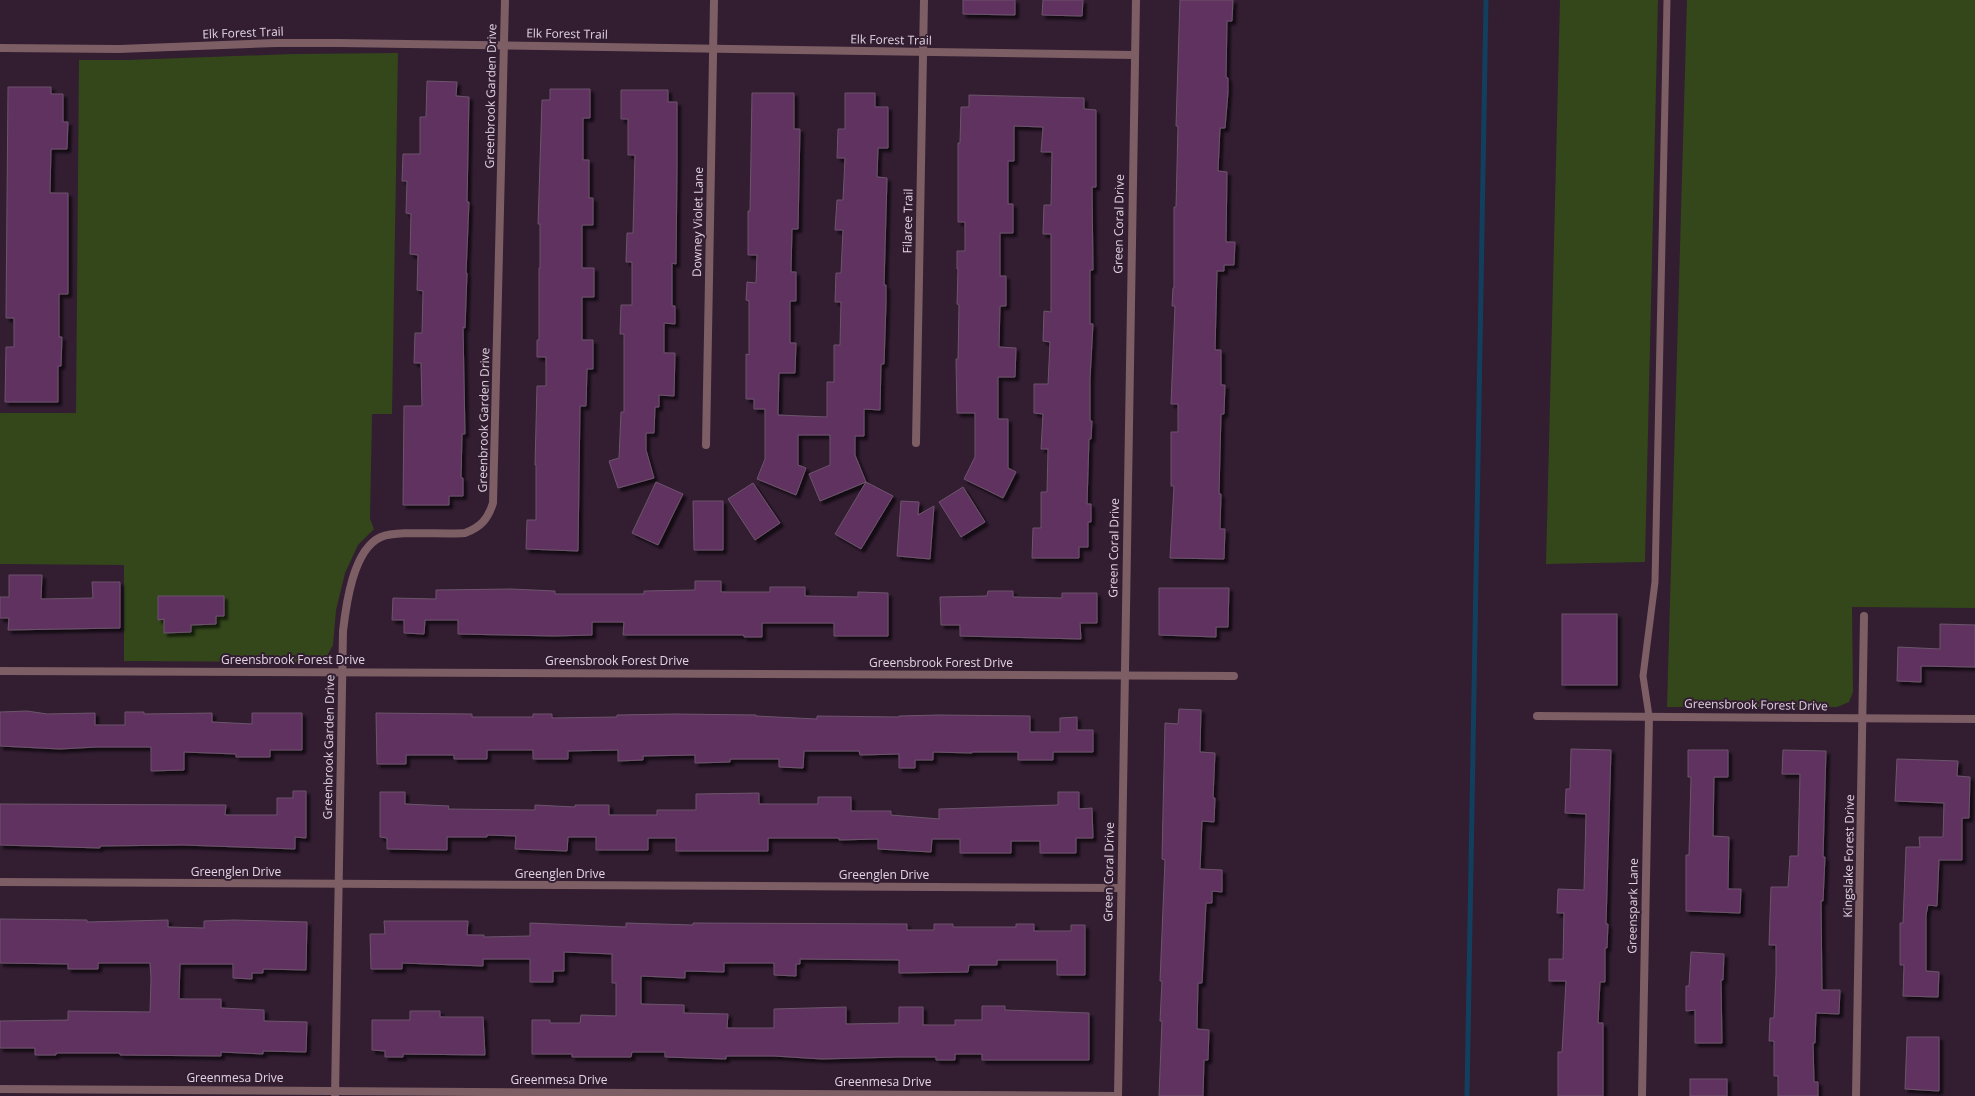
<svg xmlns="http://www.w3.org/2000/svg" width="1975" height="1096" font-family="'Open Sans',sans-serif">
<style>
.green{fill:#33471b}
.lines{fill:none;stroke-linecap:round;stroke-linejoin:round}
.stream{stroke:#133f5e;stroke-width:5}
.building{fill:#5f335f;stroke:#6d546c;filter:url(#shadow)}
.lane{stroke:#7c5e64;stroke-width:7}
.street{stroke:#7c5e64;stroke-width:8}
.labels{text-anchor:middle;stroke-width:4;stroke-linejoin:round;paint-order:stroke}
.street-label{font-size:12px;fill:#e1d3e0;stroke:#321d31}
</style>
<defs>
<filter id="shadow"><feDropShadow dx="3.5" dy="3.5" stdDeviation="1" flood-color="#0009"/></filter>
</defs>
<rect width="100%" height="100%" fill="#321d31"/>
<!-- green -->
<g class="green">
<path d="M1560 0H1658L1645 562 1546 564Z"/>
<path d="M1687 0H1975V608L1852 607 1853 692 1849 702 1837 707H1667Z"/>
<path d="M398 53 392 414H372L370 519 374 529 358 545 345 573 336 610 333 645 327 656 314 662 124 661V565L0 564V413H76L79 60H128L293 54Z"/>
</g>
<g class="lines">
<!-- stream -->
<path class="stream" d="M1467 1096 1486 0"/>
</g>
<!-- building -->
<g class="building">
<path d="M963 0H1015V15L963 14Z"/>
<path d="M1043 0H1083L1082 16 1042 15Z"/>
<path d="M1180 0H1233L1232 21H1227L1226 77 1228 78V92L1225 128H1220L1218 171 1227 172 1226 242H1235L1234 265H1224V271H1217L1215 350H1221V385H1225L1224 414H1221L1219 494H1221L1220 529H1225L1224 559 1170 558 1174 486H1171V432H1178V404H1171L1175 306H1172L1173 288H1174V207H1176L1178 126H1176Z"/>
<path d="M427 81 457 82 456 96 469 97 467 202H469L466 273H467L465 328 463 327 465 434H462L461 478H463V496H449V505H403L404 406H422L421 363H414L415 333H422L423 291 417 290 418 255 410 254 411 214 406 213 407 181H402L403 154H420V117H426Z"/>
<path d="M8 87H51V94H63V122H68L67 149H51L50 193H68V294H59V337H62L61 366H58V402H5L6 347H14V318H6Z"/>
<path d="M550 89H590V118H583V160H589V198H593V225H582V268H594V297H582V340H593V369H587L586 406H580L578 551 526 549 527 520H536V465H535L537 386H546V357H537V340H539V268H540V224H538L542 100H550Z"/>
<path d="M621 90H668V102H677V168L676 264 672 263V306H675V324L664 323V353H675L674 396 659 395V407H655L654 433H646V450L654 478 618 488 609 461 619 458 621 412H624V334H620L621 305H632V262H626L627 233H633L635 155H628V119H621Z"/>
<path d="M752 93H794V129H800L798 229H792L791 272H796V301H790V343H796L795 373H779L778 415 827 417V382H834V345H840L841 302H835L836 273H841L843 230H835L837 200H843L845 158H837L838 129H845V93H875V107H888V148H878L877 177 887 178 884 285H886V303L884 364H881L880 410 864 409V436H855V455L866 482 893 496 861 549 835 534 866 482 820 501 809 474 830 465V435H798V465L806 468 796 495 757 479 765 459V409H754V399H746V354L749 355V301L746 300 747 282 756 283 757 255H748V211H750Z"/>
<path d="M969 95 1084 98V109L1096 110V187H1092L1093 270H1090V324H1093L1090 379V421H1092L1091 439H1089L1087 504H1091V522H1088V547H1079V558H1032L1033 528H1041V492H1047L1048 449H1041L1043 414 1034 413V384H1048L1050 342 1043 341 1044 311 1051 312V234H1043L1044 205H1051L1052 152H1041L1043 127 1014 126V161H1008V204H1013V233H1000V276H1006V306H1000L999 347 1016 348 1015 377H998V419H1008V468L1016 472 1003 498 964 479 975 457V413H957L956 359H958L959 305 957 304 958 269H957V251H965V222H958V143H960L961 107H969Z"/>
<path d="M656 482 683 494 658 545 632 533Z"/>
<path d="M753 483 780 523 755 540 728 499Z"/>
<path d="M963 487 985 522 961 537 939 502Z"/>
<path d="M693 501H723V550H694Z"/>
<path d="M901 501 919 502 918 515 934 506 930 559 897 556Z"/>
<path d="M9 575H42L41 599 93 598 92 582H120V628L8 630 9 618H0V597H9Z"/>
<path d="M695 581H721V592H770V587H805V596L858 597V592L888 593V636H834V623H762V637H744V635H623L624 622H592V635L554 636 458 634V620H425L424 634 404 633V620H392L393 598 436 599V590L511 589 555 591V594H644V591L695 590Z"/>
<path d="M1159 588H1229L1228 627H1216V637L1159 635Z"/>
<path d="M988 591H1013V597L1062 598V593H1097V623H1080L1081 639 960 636V625H941L940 597 987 596Z"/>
<path d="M158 596H224V616H216V624L191 625V632L164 633V619L158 620Z"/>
<rect x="1562" y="614" width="55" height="71"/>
<path d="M1940 624 1975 625V667L1921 666V682L1897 681 1898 647 1940 649Z"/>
<path d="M1179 709 1201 710 1200 752 1215 753 1213 798H1215L1214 822 1202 821 1200 869 1222 870V892L1212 891V903H1206L1202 983H1198L1197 1029 1209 1030 1208 1060H1204L1203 1096H1159L1162 1021H1160L1162 981H1160L1165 860 1162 859 1165 723 1178 724Z"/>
<path d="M27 711 47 714 95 713V725H125V712H144V714L212 713V722L252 724V713H302V750H270V757H236V754L184 752V770L151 771V747H96L60 749 0 746V712Z"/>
<path d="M376 713 472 714V717H533V714H552V718L617 717V715L675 714 756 715V716L817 719V716L899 717V716L939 715 1030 716V732H1060V718L1077 717V730H1093V752H1053V760H1018V752H972V753L933 752V760H915V768H899V754L860 755 859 751H804L803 768 779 767V759H730V762L695 763V755L643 756V760L618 761V750L568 751V759H533V750H487V759H454V755H406V764H377Z"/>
<path d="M1571 749 1611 750 1606 924H1608L1607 948H1605V982H1600L1598 1023H1603V1096H1558V1052H1562L1566 981H1549V959H1563L1564 913H1557L1558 889 1584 890 1586 814 1565 813 1566 789H1570Z"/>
<path d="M1688 750H1728V777H1714L1713 836 1729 837 1728 889H1741L1740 913 1686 911V855H1689L1691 777H1688Z"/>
<path d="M1783 750 1826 751 1823 857H1825L1823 901H1821L1822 990H1840L1839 1014 1816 1013 1815 1043H1813L1814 1082H1818V1096H1778V1076H1774V1041H1769L1770 1018H1774L1776 974V945H1769L1771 887H1788L1790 856H1798L1800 774H1782Z"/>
<path d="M1897 759 1958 761 1957 776 1970 777 1969 818H1962V860H1939L1937 906 1928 905 1926 915V971L1939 972 1938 997 1903 996 1904 965H1900V923H1903L1906 847H1920L1919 837H1943L1944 803 1895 801Z"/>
<path d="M293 791H306V838L295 837V849L183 845 100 846V848L0 845V804L226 805 225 815H277V798H293Z"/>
<path d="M380 792H405V804L449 806 448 809 535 810V805L575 807V805H609V815H657V810H696V794L759 793V804H818V797H851V811H891V815L939 819V809L1058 805V792H1079V809L1092 808 1093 838H1076V853H1040V841H1011V853H960V839H932L931 852 878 849V839L839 840V838H768V851H676V838H648V850H596V837H568L567 851 515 849 516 836 487 835V837H447V850L387 849V838L380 837Z"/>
<path d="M0 919 87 920V922L168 920V927L204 928V921L234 920 307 922 306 970 263 969V973H252V979L233 978V964H180L179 998 180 999H221V1008L264 1010V1021L307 1022 306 1052 263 1051V1054L221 1052V1056L120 1055V1053H56V1055H35V1048H0V1021L68 1020V1011L150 1012 151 978 150 963H98V969H68V964L0 963Z"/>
<path d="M384 921H468L467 935H484V937L530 936V923L626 927V923L693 925V923L907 924V930H934V924H953V927H1016V924H1034V931H1071V925H1085V975H1057V960H997V965H969L968 972 899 973V960L800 959V964H796V976L774 975V963H724V972L685 971V978L641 976V1004L684 1005V1013L728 1014 727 1028H774V1009L846 1007V1024L899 1023V1007H923V1025H955V1020H982V1006H1005V1010L1089 1013V1060H982V1054H955V1060H936V1057H899L822 1059 774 1056H726V1059L665 1057V1052H632L631 1057H572V1054H532V1020H550V1023H580L581 1015 616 1016V983H612V954L564 952V971H553V982H530V959H483V966L402 963V969H371L370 934H385Z"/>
<path d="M1691 952 1724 954 1723 980H1721L1722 1043H1695V1010L1686 1011V986H1689Z"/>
<path d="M410 1011H440V1017H483L485 1055 403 1054V1057H385V1051L372 1050V1020H410Z"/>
<path d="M1907 1037H1939V1091L1905 1089Z"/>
<rect x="1690" y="1079" width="37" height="17"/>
</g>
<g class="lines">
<!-- lane -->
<path class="lane" d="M1649 716 1643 676 1655 582 1667 0"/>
<!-- street -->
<g class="street">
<path d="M0 48 119 49 276 43H339L1134 55"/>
<path d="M916 443 924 0"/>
<path d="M706 445 714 0"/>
<path d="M0 671 1234 676"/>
<path d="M1537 716 1975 719"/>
<path d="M0 882 1121 888"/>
<path d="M0 1089 1118 1096"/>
<path d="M335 1096 343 631C346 605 353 549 381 537 398 530 444 535 465 533 481 527 488 519 493 503L505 0"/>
<path d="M1118 1096 1136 0"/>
<path d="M1642 1096 1649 716"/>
<path d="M1856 1096 1864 616"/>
</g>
</g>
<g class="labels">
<!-- street labels -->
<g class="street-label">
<text transform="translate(243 33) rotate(-2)" y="4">Elk Forest Trail</text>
<text transform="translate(567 34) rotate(1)" y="4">Elk Forest Trail</text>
<text transform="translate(891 40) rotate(1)" y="4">Elk Forest Trail</text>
<text transform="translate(491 96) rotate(-89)" y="4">Greenbrook Garden Drive</text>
<text transform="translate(908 221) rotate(-89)" y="4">Filaree Trail</text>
<text transform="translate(698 222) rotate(-89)" y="4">Downey Violet Lane</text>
<text transform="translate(1119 224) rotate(-89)" y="4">Green Coral Drive</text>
<text transform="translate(484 420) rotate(-89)" y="4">Greenbrook Garden Drive</text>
<text transform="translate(1114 548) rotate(-89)" y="4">Green Coral Drive</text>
<text x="293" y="664">Greensbrook Forest Drive</text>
<text x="617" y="665">Greensbrook Forest Drive</text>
<text x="941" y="667">Greensbrook Forest Drive</text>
<text transform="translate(1756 705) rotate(1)" y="4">Greensbrook Forest Drive</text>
<text transform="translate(329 747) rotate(-89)" y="4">Greenbrook Garden Drive</text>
<text transform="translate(1849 856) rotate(-89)" y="4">Kingslake Forest Drive</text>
<text x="236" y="876">Greenglen Drive</text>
<text transform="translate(1109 872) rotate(-89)" y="4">Green Coral Drive</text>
<text x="560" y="878">Greenglen Drive</text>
<text x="884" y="879">Greenglen Drive</text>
<text transform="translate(1633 906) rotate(-89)" y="4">Greenspark Lane</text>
<text x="235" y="1082">Greenmesa Drive</text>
<text x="559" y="1084">Greenmesa Drive</text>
<text x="883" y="1086">Greenmesa Drive</text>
</g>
</g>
</svg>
